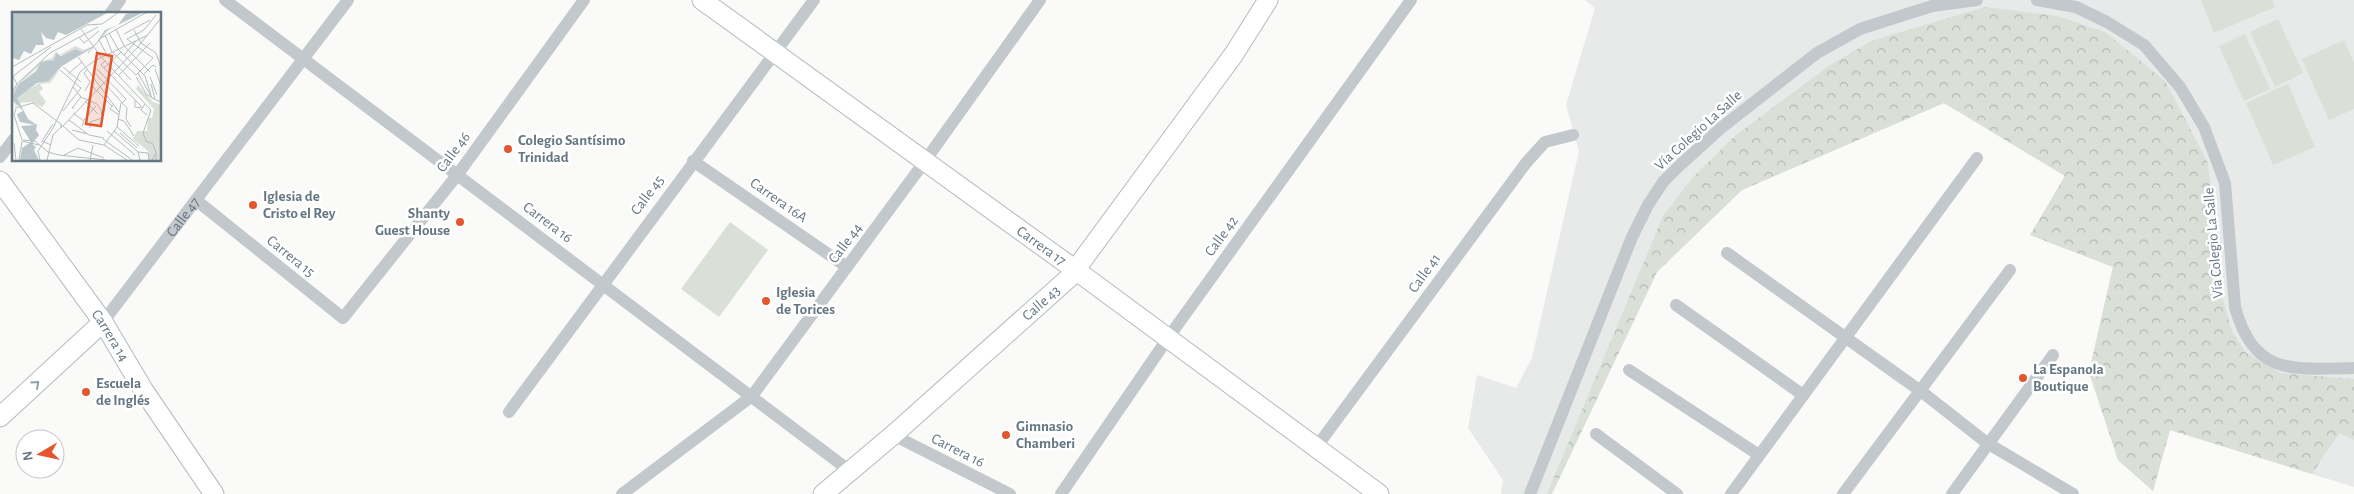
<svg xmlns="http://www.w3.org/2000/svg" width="2354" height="494" font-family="'Alegreya Sans',sans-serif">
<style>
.built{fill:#e8e9e9}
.forest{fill:url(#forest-crowns)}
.pitch{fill:#dadfd7}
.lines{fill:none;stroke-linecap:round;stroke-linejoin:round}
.secondary-casing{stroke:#b3babf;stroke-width:21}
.street{stroke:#c3c8cc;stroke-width:12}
.secondary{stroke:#fff;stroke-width:19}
.oneway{stroke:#939fa8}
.poi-dot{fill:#e4572e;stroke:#fff;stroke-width:2}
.labels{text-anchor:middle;stroke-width:5;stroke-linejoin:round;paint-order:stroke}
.street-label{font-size:15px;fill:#657683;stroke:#fff}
.poi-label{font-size:15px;font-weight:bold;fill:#657683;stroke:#fff;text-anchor:start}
.inset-road{fill:none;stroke:#b5bdc2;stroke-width:1}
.view{fill:#e4572e;fill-opacity:0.15;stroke:#e4572e;stroke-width:2.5}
.inset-edge{fill:none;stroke:#657683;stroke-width:2.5}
</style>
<defs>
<pattern id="forest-crowns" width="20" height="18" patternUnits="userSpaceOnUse" patternTransform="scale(1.25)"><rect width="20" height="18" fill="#dadfd7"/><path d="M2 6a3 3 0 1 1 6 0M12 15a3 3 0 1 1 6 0" fill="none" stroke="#b4b9b4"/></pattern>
</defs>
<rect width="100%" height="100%" fill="#fafaf8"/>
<!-- built -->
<path class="built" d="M1585 0H2354V487L2170 430 2153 491 2118 460 2089 372 2113 267 2030 235 2065 176 1944 103 1742 190 1657 272 1551 494H1501L1503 480 1468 428 1477 375 1516 388 1532 358 1579 151 1566 105 1595 8Z"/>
<!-- forest -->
<path class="forest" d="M1985 7 2057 16 2105 32 2165 81 2208 163 2221 293 2232 331 2245 352 2280 373 2354 379V440L2339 433 2312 474 2170 430 2153 491 2118 460 2089 372 2113 267 2030 235 2065 176 1944 103 1742 190 1657 272 1552 494H1547L1663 216 1694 176 1736 135 1829 66 1871 41Z"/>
<!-- pitch -->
<g class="pitch">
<path d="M2201 0H2272L2275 7 2214 33Z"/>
<path d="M2278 19 2303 73 2275 87 2250 32Z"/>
<path d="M2245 34 2270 89 2244 101 2219 46Z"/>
<path d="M2344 40 2354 63V109L2329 120 2302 59Z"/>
<path d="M2288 84 2315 147 2273 165 2246 103Z"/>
<path d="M730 222 768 250 719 317 681 289Z"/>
</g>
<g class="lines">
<defs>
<g id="secondary">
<path id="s2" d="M702 0 1081 274 1379 494"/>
<path id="s3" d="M0 181 103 322 144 391 214 494"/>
<path d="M0 417 103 322"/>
<path id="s4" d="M823 494 893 435 1070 277 1234 54 1268 0"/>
</g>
</defs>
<!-- secondary casing -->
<use href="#secondary" class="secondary-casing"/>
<!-- street -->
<g class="street">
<path d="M225 0 850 471"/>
<path d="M2037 0 2076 7 2107 22 2144 45 2180 87 2204 127 2225 183 2235 307C2254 377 2294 369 2354 368"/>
<path d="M110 14 120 0"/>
<path d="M0 157 14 139"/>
<path d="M693 161 847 267"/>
<path d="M196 200 343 318 458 174 584 0"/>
<path d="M1727 253 1922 392 1987 443 2073 494"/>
<path d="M1676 305 1803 395"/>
<path id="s1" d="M103 322 348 0"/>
<path d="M1629 370 1759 455"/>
<path d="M509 412 814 0"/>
<path d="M1596 434 1677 494"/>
<path d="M893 435 1010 494"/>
<path d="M1315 449 1526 163 1545 142 1573 135"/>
<path d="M622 494 752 396 925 161 1040 0"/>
<path d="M1061 494 1168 338 1411 0"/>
<path d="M1530 494 1632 237 1648 205 1663 182 1679 166 1721 128 1817 53 1860 29 1932 6 1977 0"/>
<path d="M1731 494 1977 158"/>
<path d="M1843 494 2010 270"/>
<path d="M1952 494 2053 355"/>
</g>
<!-- secondary -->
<use href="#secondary" class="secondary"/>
</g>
<!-- one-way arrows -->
<defs><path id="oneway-chevron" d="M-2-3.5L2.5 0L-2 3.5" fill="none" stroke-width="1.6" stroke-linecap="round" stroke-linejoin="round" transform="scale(1.25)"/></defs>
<use class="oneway" href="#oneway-chevron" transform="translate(36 384) rotate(-42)"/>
<!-- markers -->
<g class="poi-dot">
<circle cx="508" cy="149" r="5"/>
<circle cx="253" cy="205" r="5"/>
<circle cx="460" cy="222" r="5"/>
<circle cx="766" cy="301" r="5"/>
<circle cx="2023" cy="378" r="5"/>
<circle cx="86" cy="392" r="5"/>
<circle cx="1006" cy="435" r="5"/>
</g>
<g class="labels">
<!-- street labels -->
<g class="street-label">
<text transform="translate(1698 130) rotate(-42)" y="5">Vía Colegio La Salle</text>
<text transform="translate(453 152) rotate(-53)" y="5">Calle 46</text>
<text transform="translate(647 195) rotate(-53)" y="5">Calle 45</text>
<text transform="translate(779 200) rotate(35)" y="5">Carrera 16A</text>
<text dy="5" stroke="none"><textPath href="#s1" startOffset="132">Calle 47</textPath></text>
<text transform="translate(548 222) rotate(37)" y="5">Carrera 16</text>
<text transform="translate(1221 236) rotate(-54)" y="5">Calle 42</text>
<text transform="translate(845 243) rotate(-53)" y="5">Calle 44</text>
<text transform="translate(2213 243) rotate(-95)" y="5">Vía Colegio La Salle</text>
<text dy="5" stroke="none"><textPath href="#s2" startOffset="419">Carrera 17</textPath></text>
<text transform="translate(291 256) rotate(39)" y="5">Carrera 15</text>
<text transform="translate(1424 273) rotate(-54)" y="5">Calle 41</text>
<text dy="5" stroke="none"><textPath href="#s4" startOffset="290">Calle 43</textPath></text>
<text dy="5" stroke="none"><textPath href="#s3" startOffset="190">Carrera 14</textPath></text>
<text transform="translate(958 450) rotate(27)" y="5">Carrera 16</text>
</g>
<!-- poi labels -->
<g class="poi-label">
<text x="518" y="145">Colegio Santísimo<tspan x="518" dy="17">Trinidad</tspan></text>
<text x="263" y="201">Iglesia de<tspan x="263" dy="17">Cristo el Rey</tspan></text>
<text x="450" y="218" text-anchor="end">Shanty<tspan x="450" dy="17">Guest House</tspan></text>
<text x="776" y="297">Iglesia<tspan x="776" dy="17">de Torices</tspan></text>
<text x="2033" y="374">La Espanola<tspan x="2033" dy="17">Boutique</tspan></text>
<text x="96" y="388">Escuela<tspan x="96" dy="17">de Inglés</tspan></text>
<text x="1016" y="431">Gimnasio<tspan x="1016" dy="17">Chamberi</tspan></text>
</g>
</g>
<!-- overview -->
<g transform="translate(12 12)">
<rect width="149" height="149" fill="#fafaf8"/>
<path d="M126 73 141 90 149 93V148H137L136 139 121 127 125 119H135L136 105 140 106 142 97 124 77Z" fill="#dadfd7"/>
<path d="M63 34 72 38 80 34 70 40 64 37 51 43H47L44 42 43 47 29 52 11 69 0 87 28 71V76L19 90 12 88 4 94 0 87V79L14 63 28 50 40 46 44 40 48 43Z" fill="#dadfd7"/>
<path d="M47 59 38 71 28 72 31 77 27 80 34 90 30 95 19 90 6 91 7 84Z" fill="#dadfd7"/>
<path d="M0 0H97L54 23 46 20 42 28 34 26 29 20 32 33H24L19 42 12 39 7 48 0 46ZM123 0H132L96 18 80 36 50 54 36 69 25 71 5 86 16 107 25 113 24 118 27 123 20 132 24 135 22 138 27 148H8L10 136 19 130 9 114 23 113 8 110 5 102 11 99 0 87 6 73 24 59 29 50 42 48 44 41 49 44 64 37 70 40 83 33 93 18 106 13 114 2Z" fill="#bbc7cb"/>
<path class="inset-road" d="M69 17 89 45 139 98 131 121 134 129 141 132 144 141M104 17 112 34 138 60M122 18 129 31 144 41M97 21 106 37 133 64 139 83M112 22 138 8M93 23 100 40 124 63 141 46 115 27 132 18 144 3M67 25 72 31 87 19M87 28 95 43 119 68M76 41 89 26 135 0M144 41 149 56M112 43 124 29M66 45 107 100M93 49 89 53 129 94V96L123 95V88M0 55 75 13 90 12 107 0M51 55 69 70M92 56 109 40M85 57 114 87 110 91M143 57 149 74M48 58 69 76 51 99M82 60 115 96 114 107 119 115M126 61 140 86 149 90M56 62 70 50M132 62 141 53 144 55M0 63 5 72 0 80M107 63 138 31M0 65 39 35M124 65 135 83 140 85M138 65 145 83M5 72 38 41 86 15M139 72 143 87M79 73 100 94M61 75 69 85 85 92 89 98 90 106 78 110V116M73 79 78 70 72 61 76 57M73 89 86 102M133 92 129 98 135 103M101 93 98 97 107 103M3 96 21 91 50 113 49 116V112M62 96H60L69 85M4 97 2 103 10 128M61 101 72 109 70 114M106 107 112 109 122 124M57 108 77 123 92 126M72 108 84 94M51 114 125 36 149 6M51 114 67 128 92 133 115 148M105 115 127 134M60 118 75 122M95 119 123 143M102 119 126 140 128 148M108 121 125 136M91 127 120 148M11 128 23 129 36 140 47 143 94 148M10 129 27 133M2 131 4 148M39 133 30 129 41 112M92 133 105 115 109 91M126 140 136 141 137 148M52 143 66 136 92 146M7 148 10 129M28 148 26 139 41 116 68 60 82 49 136 23M35 148 41 123 48 116M78 148 81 133M140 148 144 141V148"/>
<path class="view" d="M85 41 100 44 89 114 74 112Z"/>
<rect width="149" height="149" class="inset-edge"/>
</g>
<!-- north arrow -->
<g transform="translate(40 454) rotate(261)"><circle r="24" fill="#ffffff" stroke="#c1c8cd"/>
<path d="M0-4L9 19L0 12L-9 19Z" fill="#e4572e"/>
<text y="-8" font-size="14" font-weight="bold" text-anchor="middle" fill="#657683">N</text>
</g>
</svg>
